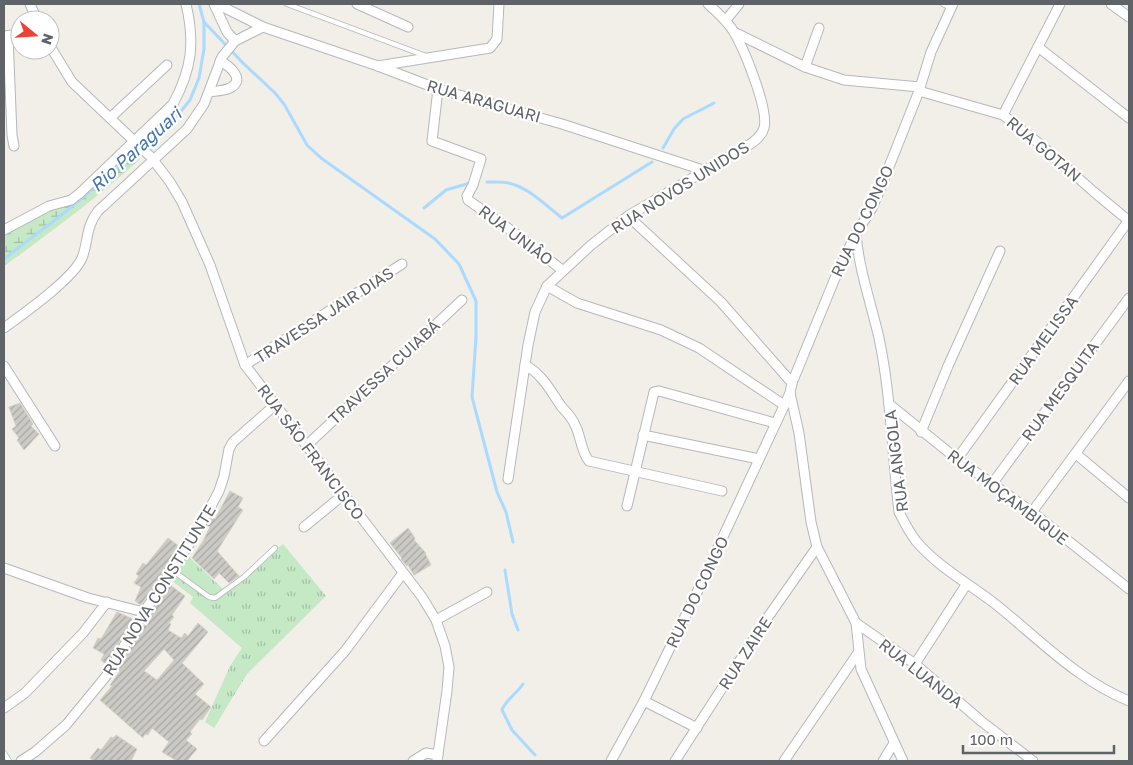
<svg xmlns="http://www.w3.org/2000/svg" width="1133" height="765" font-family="'Golos Text',sans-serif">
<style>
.wetland{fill:url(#wetland-marsh)}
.park{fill:url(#park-tufts)}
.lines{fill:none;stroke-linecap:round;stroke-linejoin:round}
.stream{stroke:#aadaff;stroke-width:3}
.building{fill:url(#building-hatch);stroke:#d6d1c6;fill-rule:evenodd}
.service-casing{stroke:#b5b8bc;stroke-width:6}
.minor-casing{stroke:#b5b8bc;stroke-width:11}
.service{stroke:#fff;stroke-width:4.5}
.minor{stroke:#fff;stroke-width:9}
.labels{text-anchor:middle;stroke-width:4.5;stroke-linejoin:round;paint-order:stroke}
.street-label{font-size:16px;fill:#5f6368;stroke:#fff}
.water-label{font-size:18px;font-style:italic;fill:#4174aa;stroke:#fff}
</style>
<defs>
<pattern id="wetland-marsh" width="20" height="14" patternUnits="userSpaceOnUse" patternTransform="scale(1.25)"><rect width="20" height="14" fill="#c5e8c5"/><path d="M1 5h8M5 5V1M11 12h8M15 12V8" fill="none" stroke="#a3c0a4"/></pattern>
<pattern id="park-tufts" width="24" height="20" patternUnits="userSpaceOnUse" patternTransform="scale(1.25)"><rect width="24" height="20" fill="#c5e8c5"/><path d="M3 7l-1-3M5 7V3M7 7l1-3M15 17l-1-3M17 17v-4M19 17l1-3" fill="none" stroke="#a3c0a4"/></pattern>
<pattern id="building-hatch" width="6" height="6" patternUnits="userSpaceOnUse" patternTransform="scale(1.25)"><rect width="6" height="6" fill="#cccac5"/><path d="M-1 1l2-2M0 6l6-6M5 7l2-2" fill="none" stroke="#a9a8a4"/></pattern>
</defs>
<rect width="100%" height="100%" fill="#f1efe8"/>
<!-- wetland -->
<path class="wetland" d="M133 152 140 159C97 198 51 232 4 266V232L50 209 67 207Z"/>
<!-- park -->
<path class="park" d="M283 544 326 596 247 674 214 728 205 722 230 666 242 648 190 603 193 597 171 580 188 556 225 591Z"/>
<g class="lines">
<!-- stream -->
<g class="stream">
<path d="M204 22 243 63 275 93 284 104 307 145 321 158 435 239 459 264 476 301V337L472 397 497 492 506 512 513 542"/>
<path d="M663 148 674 129 683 119 714 103"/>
<path d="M487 182C496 182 507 181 515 185 532 191 548 207 562 218L652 162"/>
<path d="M424 208 446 190 470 183"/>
<path d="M4 259 64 213 173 121 190 100 199 78 204 49V22L199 4"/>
<path d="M505 570 512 614 518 630"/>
<path d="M523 684C517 693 505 701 502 710L512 730 535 755"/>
</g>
</g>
<!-- building -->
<g class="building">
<path d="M20 403 33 424 31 426 39 434 24 450 17 440 19 438 12 429 16 426 9 407Z"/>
<path d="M230 491 243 498 238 507 243 510 241 513 217 551 239 576 229 583 219 573 214 579 192 558 203 541 210 527 207 526 212 517 215 519Z"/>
<path d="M408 528 415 538 414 540 426 553H425L431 565 414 575 408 565 407 566 401 559 402 558 390 543Z"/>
<path d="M168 538 180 547 141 605 135 601 141 587 134 583 139 576 136 574 143 563 146 565Z"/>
<path d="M170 585 185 596 172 615 174 617 169 623 171 624 168 630 181 638 185 633 188 636 198 623 208 632 182 663 204 684 195 694 211 707 202 720 200 719 190 732 192 734 186 740 197 749 187 761H177L162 752 169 742 152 728 148 735 145 734 143 738 100 700 112 686 110 685 120 671 118 669 144 625 147 626 153 610ZM164 649 174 660 157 680 144 671Z"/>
<path d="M117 612 133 619 106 664 101 660 104 654 93 648 98 638 101 639Z"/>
<path d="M116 735 137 749 131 761H94L90 758 98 748 101 750 111 737 113 738Z"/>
</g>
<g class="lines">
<defs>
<g id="service">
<path d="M287 4 426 56"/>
<path d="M943 4 951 8"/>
<path d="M172 570 209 597 215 598 244 577 275 548"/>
<path d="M4 753 9 761"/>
</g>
<g id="minor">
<path d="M30 4 37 20"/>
<path d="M214 4 227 32 235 41"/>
<path d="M217 4 263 27 378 66 438 89 562 124 706 171"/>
<path d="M357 4 408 27"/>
<path d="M1111 4 1129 17"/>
<path d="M726 20 739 4"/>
<path d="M734 32 805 67 844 80 920 87"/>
<path d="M4 36 20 34"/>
<path d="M8 36 12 135 14 146"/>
<path d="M50 46 72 82 151 157 170 182 182 202 210 265 245 365 422 597 436 620 445 646 449 667 447 691 437 761"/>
<path d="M1038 47 1129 118"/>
<path d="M378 66 490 48 497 39 499 4"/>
<path d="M805 67 819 28"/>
<path d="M438 89 432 141 481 159 473 185 467 196 468 200 519 236 562 270"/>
<path d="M919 91 1003 115 1041 145 1094 192 1129 221"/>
<path d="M209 92C216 91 224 91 230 88 246 80 230 66 220 61"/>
<path d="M1003 115 1060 4"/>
<path d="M110 118 167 65"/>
<path d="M4 230 49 206 71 200 80 193 173 104C192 69 195 42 186 4"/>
<path d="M856 234C859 270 871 303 879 338 891 395 892 454 899 512 904 522 909 532 916 541 938 567 968 583 994 603 1037 637 1077 680 1129 701"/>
<path d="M547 286 577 303 661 330 699 348 784 405"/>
<path d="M4 328C23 314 73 279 82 258 89 240 85 228 98 211L187 129 204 104 222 57 235 41 263 27"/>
<path d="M245 365 402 264"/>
<path d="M525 365C543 375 550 390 561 406 566 412 572 417 575 425 581 436 581 452 589 461L722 491"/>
<path d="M4 366 55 446"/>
<path d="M792 383 840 266 856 234 872 208 881 187 919 91 931 52 953 4"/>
<path d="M790 393 799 433 811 522 817 547 856 623 861 669 903 761"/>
<path d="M889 404 957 459 1032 512 1129 589"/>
<path d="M921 432 948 366 1000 251"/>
<path d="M643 435 759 459"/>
<path d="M306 446 462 300"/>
<path d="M1076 454 1129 498"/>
<path d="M957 459 1129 220"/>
<path d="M508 479 528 345 535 312 547 286 590 246 628 216 752 143C757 139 762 135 764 128 769 109 743 46 732 29 725 19 717 12 708 4"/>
<path d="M992 484 1129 298"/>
<path d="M627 506 654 392 659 391 775 423"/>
<path d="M1032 512 1129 381"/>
<path d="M304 527 343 495"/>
<path d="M4 568 88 598 144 612"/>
<path d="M436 620 487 592"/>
<path d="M856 623 915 664 981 721 1033 761"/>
<path d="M915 664 966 585"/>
<path d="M644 701 697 728"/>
<path d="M4 708 25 693 83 633 107 602"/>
<path d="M264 741 345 651 403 573"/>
<path d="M21 761 35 752 66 725 107 675 144 612 188 546 209 510 219 491 224 476 229 449 233 442 275 405"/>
<path d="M413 761 426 753 438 755"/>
<path d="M611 761 644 701 701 584 790 393 792 383 721 302 628 216"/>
<path d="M675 761 768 617 817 547"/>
<path d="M784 761 858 653"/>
<path d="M883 761 894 743"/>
</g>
</defs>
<!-- service casing -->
<use href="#service" class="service-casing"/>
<!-- minor casing -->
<use href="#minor" class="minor-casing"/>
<!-- service -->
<use href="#service" class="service"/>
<!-- minor -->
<use href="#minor" class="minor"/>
</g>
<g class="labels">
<!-- street labels -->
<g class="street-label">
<text transform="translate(484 101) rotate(16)" y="6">RUA ARAGUARI</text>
<text transform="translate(1044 149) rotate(40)" y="6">RUA GOTAN</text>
<text transform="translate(680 187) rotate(-32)" y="6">RUA NOVOS UNIDOS</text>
<text transform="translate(862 221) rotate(-64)" y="6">RUA DO CONGO</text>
<text transform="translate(516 235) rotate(37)" y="6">RUA UNIÂO</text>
<text transform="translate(324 315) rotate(-33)" y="6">TRAVESSA JAIR DIAS</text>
<text transform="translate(1043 340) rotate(-54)" y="6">RUA MELISSA</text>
<text transform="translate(384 372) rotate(-43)" y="6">TRAVESSA CUIABÁ</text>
<text transform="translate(1060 391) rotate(-54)" y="6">RUA MESQUITA</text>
<text transform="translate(311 452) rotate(53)" y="6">RUA SÃO FRANCISCO</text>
<text transform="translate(896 461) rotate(-97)" y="6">RUA ANGOLA</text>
<text transform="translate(1008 497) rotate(37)" y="6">RUA MOÇAMBIQUE</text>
<text transform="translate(159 590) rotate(-58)" y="6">RUA NOVA CONSTITUNTE</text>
<text transform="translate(697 592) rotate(-64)" y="6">RUA DO CONGO</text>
<text transform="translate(745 653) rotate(-57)" y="6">RUA ZAIRE</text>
<text transform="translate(921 673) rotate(38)" y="6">RUA LUANDA</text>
</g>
<!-- water labels -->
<g class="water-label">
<text transform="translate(136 150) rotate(-42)" y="6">Rio Paraguari</text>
</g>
</g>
<!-- border -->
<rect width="1133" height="765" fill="none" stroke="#5f6368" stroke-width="10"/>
<!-- north arrow -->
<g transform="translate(35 35) rotate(108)"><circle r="24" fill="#ffffff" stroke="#bfc1c3"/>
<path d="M0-4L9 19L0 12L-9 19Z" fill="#ea4335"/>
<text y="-8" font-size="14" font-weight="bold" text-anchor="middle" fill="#5f6368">N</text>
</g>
<!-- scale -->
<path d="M963 745v8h151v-8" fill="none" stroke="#5f6368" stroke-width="2.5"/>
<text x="970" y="745" font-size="15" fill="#5f6368" stroke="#ffffff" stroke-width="4" paint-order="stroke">100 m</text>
</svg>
